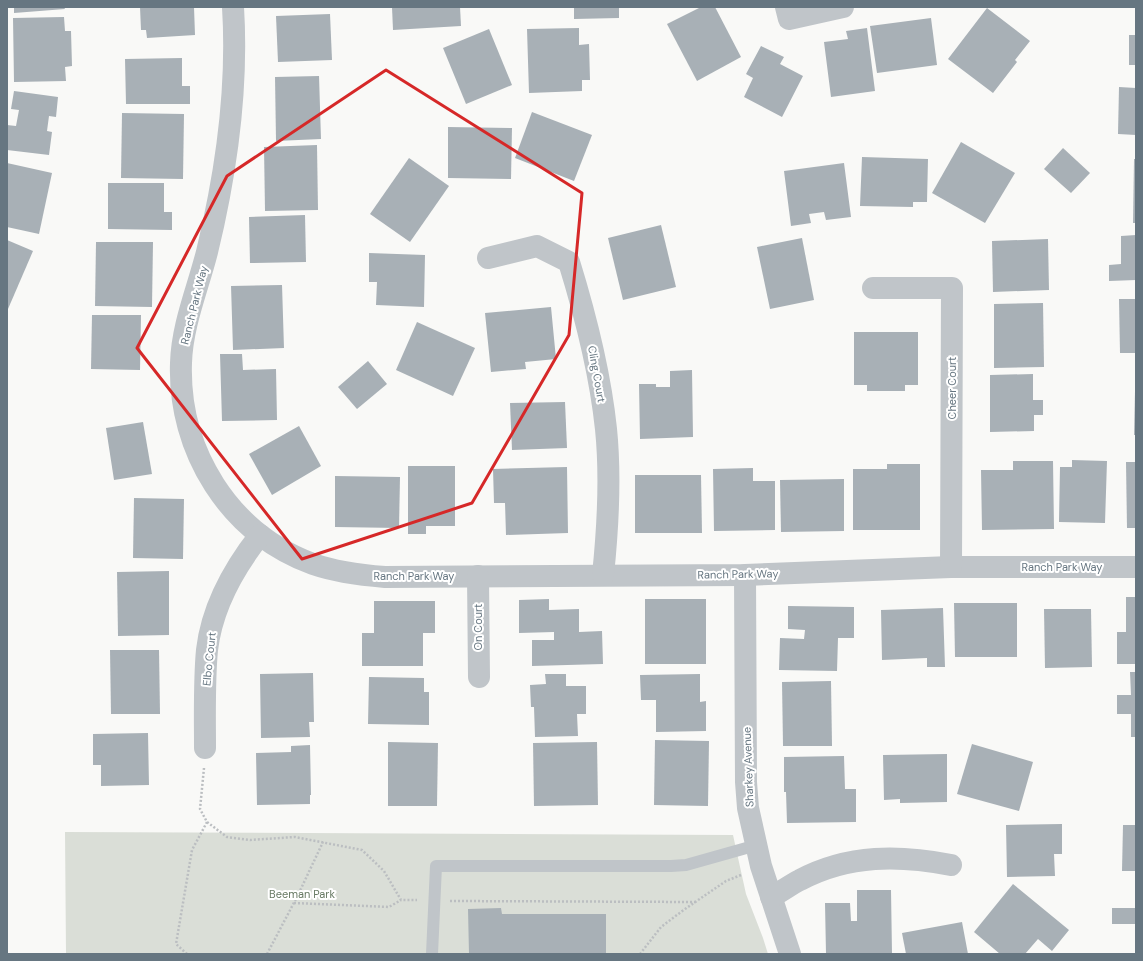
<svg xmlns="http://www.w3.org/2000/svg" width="1143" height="961" font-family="'DM Sans',sans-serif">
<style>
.green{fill:#daded7}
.building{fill:#a8b0b6}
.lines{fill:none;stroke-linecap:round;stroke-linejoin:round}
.path{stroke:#bbbec1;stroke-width:2.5;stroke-dasharray:2 2;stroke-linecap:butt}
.service{stroke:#c0c5c9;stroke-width:12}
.minor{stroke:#c0c5c9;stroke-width:22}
.marked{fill:none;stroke:#d62828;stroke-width:3;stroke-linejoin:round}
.labels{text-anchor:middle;stroke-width:4;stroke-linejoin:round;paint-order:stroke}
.street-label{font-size:11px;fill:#667681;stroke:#fff}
.park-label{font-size:11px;fill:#687a64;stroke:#fff}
</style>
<rect width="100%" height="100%" fill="#f9f9f7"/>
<!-- green -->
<path class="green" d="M65 832 733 835 746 894 763 938 768 954H66Z"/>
<!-- building -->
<g class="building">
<path d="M14 7H64L65 9 14 13Z"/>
<path d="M140 7H194L195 35 147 38 146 30H141Z"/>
<path d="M392 7H460L461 26 393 30Z"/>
<path d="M574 7H619V18L574 19Z"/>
<path d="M701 7H715L741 57 697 81 667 24Z"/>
<path d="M987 8 1030 41 1015 60 1017 62 993 93 948 59Z"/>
<path d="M330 14 332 60 278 62 276 16Z"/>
<path d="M64 17 65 31H71L72 66 65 67 66 81 14 82 13 18Z"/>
<path d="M931 18 937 65 877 73 870 26Z"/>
<path d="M579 28V45L589 44 590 80H582V91L529 93 527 29Z"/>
<path d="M867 28 875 91 831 97 824 42 848 39 846 31Z"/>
<path d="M489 29 512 85 466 104 443 48Z"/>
<rect x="1129" y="35" width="7" height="30"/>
<path d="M761 46 784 57 780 64 803 76 782 117 744 97 753 78 746 74Z"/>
<path d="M182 58V86H190V104H126L125 59Z"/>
<path d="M319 76 321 139 276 141 275 77Z"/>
<path d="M1119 87 1136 88V135L1118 134Z"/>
<path d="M14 91 58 97 56 117 49 116 47 131 52 132 49 155 7 150V125L16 126 19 110 11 109Z"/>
<path d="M532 112 592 135 574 181 515 158Z"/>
<path d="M122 113 184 114 183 179 121 178Z"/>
<path d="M448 127 512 128 511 179 448 178Z"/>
<path d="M961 142 1015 173 985 223 932 193Z"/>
<path d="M317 145 318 210 265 211 264 147Z"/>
<path d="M1063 148 1090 173 1071 193 1044 169Z"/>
<path d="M862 157 928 159 927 202H913V207L860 206Z"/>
<path d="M409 158 449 186 410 242 370 214Z"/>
<path d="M1134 159H1136V223H1133Z"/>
<path d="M7 163 52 173 39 234 7 227Z"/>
<path d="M844 163 851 217 826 220 824 212 809 214 811 223 791 226 784 171Z"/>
<path d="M108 183H164V212H172V230L108 229Z"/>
<path d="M305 215 306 262 250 263 249 217Z"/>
<path d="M661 225 676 287 623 300 608 238Z"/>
<path d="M1136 235V280L1109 281V265L1121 264V236Z"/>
<path d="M802 238 814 300 770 309 757 247Z"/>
<path d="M1048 239 1049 290 993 292 992 241Z"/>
<path d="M7 240 33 251 8 309 7 308Z"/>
<path d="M96 242H153L152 307 95 306Z"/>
<path d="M369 253 425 255 424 307 376 305 377 282H369Z"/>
<path d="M282 285 284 348 233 350 231 286Z"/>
<path d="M1119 299H1136V353H1120Z"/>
<path d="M1043 303 1044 367 994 368V304Z"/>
<path d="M551 307 556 359 525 362 526 369 491 372 485 313Z"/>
<path d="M92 315H141L140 370 91 369Z"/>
<path d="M417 322 475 348 453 396 396 370Z"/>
<path d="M854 332H918V385H905V391H867V385H854Z"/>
<path d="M220 354H242L243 370 276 369 277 420 222 421Z"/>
<path d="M368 361 387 384 357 409 338 387Z"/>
<path d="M692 370 693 437 640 439 639 384H656V387H670V371Z"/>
<path d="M1033 374V400H1043V415H1034V431L990 432V375Z"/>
<path d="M1135 391H1136V435H1134Z"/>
<path d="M565 402 567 448 512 450 510 403Z"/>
<path d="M143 422 152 474 114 480 106 428Z"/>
<path d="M299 426 321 466 272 495 249 454Z"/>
<path d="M1072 460 1107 461 1105 523 1059 522 1060 467H1072Z"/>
<path d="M1013 461H1053L1054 529 982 530 981 470H1013Z"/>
<path d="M1126 462H1136V528H1127Z"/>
<path d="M887 464H920V530H853V469H887Z"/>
<path d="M408 466H455V526H426V534H408Z"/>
<path d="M567 467 568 533 506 535 505 503H494L493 469Z"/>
<path d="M753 468V481H775V530L714 531 713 469Z"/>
<path d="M635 475H701L702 533H635Z"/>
<path d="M335 476 400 477 399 528 335 527Z"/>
<path d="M844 479V531L781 532 780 480Z"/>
<path d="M134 498 184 499 183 559 133 558Z"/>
<path d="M169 571V635L118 636 117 572Z"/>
<path d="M1126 597H1136V664H1117V632H1126Z"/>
<path d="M549 599V610L579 609V632L602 631 603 664 532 666V640H554V632L519 633V600Z"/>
<rect x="645" y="599" width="61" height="65"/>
<path d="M374 601H435V633H423V666H362V633H374Z"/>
<path d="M954 603H1017V657H955Z"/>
<path d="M788 606 854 607V638H838L837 671 779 670 780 638 804 639 805 630 788 629Z"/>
<path d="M943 608 945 667H927V658L882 660 881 610Z"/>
<path d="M1044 609H1091L1092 667 1045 668Z"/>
<path d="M110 650H159L160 714H111Z"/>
<path d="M1130 672H1136V737H1131V714H1117V695H1131Z"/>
<path d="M313 673 314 722H309L310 737 261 738 260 674Z"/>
<path d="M545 674H566V686H586V714H577L578 736 535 737 534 707H531L530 685 546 684Z"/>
<path d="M700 674V702L706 701V731L656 732V700H641L640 675Z"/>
<path d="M369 677 424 678V692H429V725L368 724Z"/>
<path d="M831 681 832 746H783L782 682Z"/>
<path d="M148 733 149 785 101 786V765H93V734Z"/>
<path d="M655 740 709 741 708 806 654 805Z"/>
<path d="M388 742 438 743 437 806H388Z"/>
<path d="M597 742 598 805 534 806 533 743Z"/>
<path d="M972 744 1033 762 1019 811 957 794Z"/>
<path d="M310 745 311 795H310V804L257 805 256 753 291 752V746Z"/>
<path d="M947 754V802L900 803V799L884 800 883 755Z"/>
<path d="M844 756 845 789H856V822L787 823 786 792H784V757Z"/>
<path d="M1062 824V854H1054L1055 876 1007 877 1006 825Z"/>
<path d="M1123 825H1136V871H1122Z"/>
<path d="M1013 884 1069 930 1052 951 1038 939 1025 954H1000L974 932Z"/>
<path d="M857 890H891L892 954H826L825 903H850L851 921H857Z"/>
<path d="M501 908 502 914H606V954H469L468 909Z"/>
<rect x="1112" y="908" width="24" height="16"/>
<path d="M962 922 968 954H906L902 933Z"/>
</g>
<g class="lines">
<!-- path -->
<g class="path">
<path d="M204 768 200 809 207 822 227 837 250 840 295 837 362 850 384 871 401 900H417"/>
<path d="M450 901 695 902"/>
<path d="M294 903 389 907 401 900"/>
<path d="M187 954 176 944 192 850 207 822"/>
<path d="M267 954 298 895 323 842"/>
<path d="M640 954 661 927 685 909 726 881 741 875"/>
</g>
<!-- service -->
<path class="service" d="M432 954 436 866H671L686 865 757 845"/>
<!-- minor -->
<g class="minor">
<path d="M233 7C238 87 226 174 207 252 198 288 182 325 181 363 178 451 229 533 313 564 336 572 360 575 385 577L745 575 951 567H1136"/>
<path d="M786 7 789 19 843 7"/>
<path d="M488 258 537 246 569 262C586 317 600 372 606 429 611 478 608 527 603 575"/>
<path d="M873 288H952L951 567"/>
<path d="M745 575 746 782 748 808 761 866 790 954"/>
<path d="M478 576 479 677"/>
<path d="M205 748C205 715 204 682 207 650 212 606 234 568 260 535"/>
<path d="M771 897C781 892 790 885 800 880 849 854 900 855 951 865"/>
</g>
</g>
<!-- marked area -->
<path class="marked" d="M386 70 582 193 569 335 472 503 302 559 137 348 227 176Z"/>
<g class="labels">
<!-- street labels -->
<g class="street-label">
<text transform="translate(194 305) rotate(-76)" y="4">Ranch Park Way</text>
<text transform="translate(597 374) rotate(80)" y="4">Cling Court</text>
<text transform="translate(952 388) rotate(-90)" y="4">Cheer Court</text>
<text x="1062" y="571">Ranch Park Way</text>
<text transform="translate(738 574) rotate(-1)" y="4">Ranch Park Way</text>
<text x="414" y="580">Ranch Park Way</text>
<text transform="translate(478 627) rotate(-90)" y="4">On Court</text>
<text transform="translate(209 659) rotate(-84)" y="4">Elbo Court</text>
<text transform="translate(748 767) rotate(-92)" y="4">Sharkey Avenue</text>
</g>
<!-- park labels -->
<g class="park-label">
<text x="302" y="898">Beeman Park</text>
</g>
</g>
<!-- border -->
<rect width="1143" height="961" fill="none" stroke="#667681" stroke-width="16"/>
</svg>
